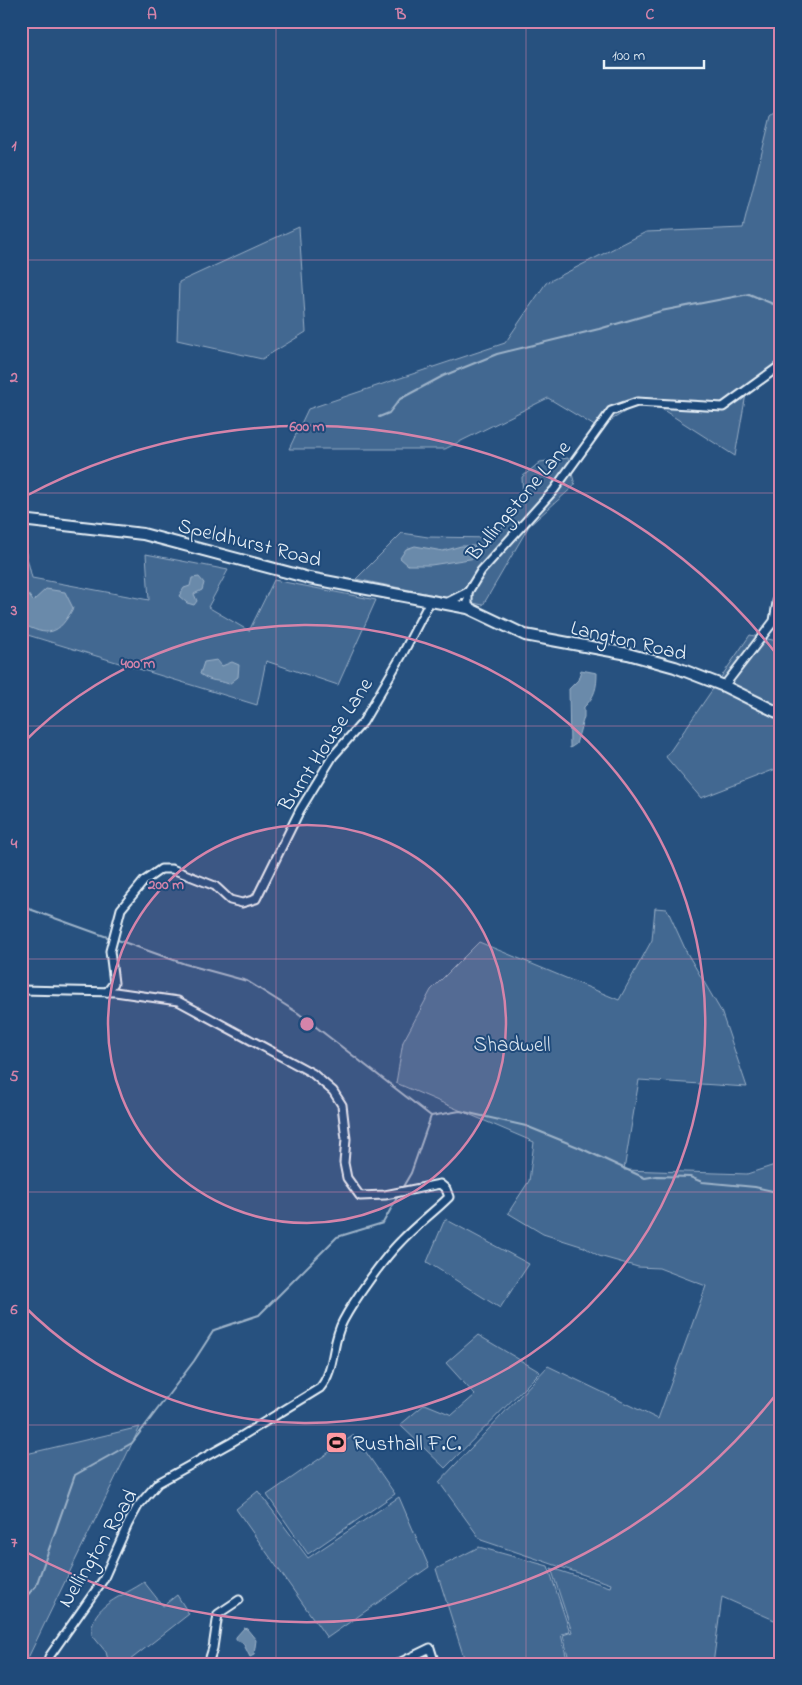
<svg xmlns="http://www.w3.org/2000/svg" width="802" height="1685" font-family="'Indie Flower',sans-serif">
<style>
.green{fill:#436891;stroke:#96acc4}
.water{fill:#6b8aaa;stroke:#9db3c9}
.lines{fill:none;stroke-linecap:round;stroke-linejoin:round}
.stream{stroke:#9db3c9;stroke-width:2}
.street-casing{stroke:#e8f1f8;stroke-width:11}
.secondary-casing{stroke:#e8f1f8;stroke-width:14}
.street{stroke:#1f4a7a;stroke-width:7}
.secondary{stroke:#1f4a7a;stroke-width:10}
.grid{fill:none;stroke:#d584aa;stroke-width:1;stroke-opacity:0.55}
.ring{fill:none;stroke:#d584aa;stroke-width:2.5}
.labels{text-anchor:middle;stroke-width:4;stroke-linejoin:round;paint-order:stroke}
.street-label{font-size:21px;fill:#e8f1f8;stroke:#1f4a7a}
.park-label{font-size:21px;fill:#d8e3ee;stroke:#1f4a7a}
.poi-label{font-size:21px;fill:#e8f1f8;stroke:#1f4a7a;text-anchor:start}
.centre{fill:#d584aa;stroke:#1f4a7a;stroke-width:2.5}
.ring-label{font-size:15px;text-anchor:middle;font-weight:bold;fill:#d584aa;stroke:#1f4a7a;stroke-width:4;stroke-linejoin:round;paint-order:stroke}
.neatline{fill:none;stroke:#d584aa;stroke-width:2}
.grid-label{font-size:16px;text-anchor:middle;font-weight:bold;fill:#d584aa}
</style>
<rect width="100%" height="100%" fill="#27517f"/>
<filter id="ink" filterUnits="userSpaceOnUse"><feTurbulence type="fractalNoise" baseFrequency=".02" numOctaves="2"/><feDisplacementMap in="SourceGraphic" scale="10" xChannelSelector="R" yChannelSelector="G"/><feConvolveMatrix kernelMatrix="1 2 1 2 8 2 1 2 1" color-interpolation-filters="sRGB"/></filter>
<g filter="url(#ink)">
<!-- green -->
<g class="green">
<path d="M781 108V356L746 394 735 456 646 399 598 428 548 398 445 449H289L308 409 505 343 546 283 646 232 743 228 771 116Z"/>
<path d="M299 227 306 332 262 359 177 340 179 282Z"/>
<path d="M568 458 575 485 529 526 483 605 356 579 402 533 428 537 494 538 523 501 522 477 540 462Z"/>
<path d="M21 533 32 578 149 600 146 554 228 570 208 607 249 631 274 580 376 600 338 685 266 661 257 705 21 633Z"/>
<path d="M781 634V767L701 798 666 757 750 635 777 641Z"/>
<path d="M655 908 667 909 687 953 721 1011 747 1087 639 1080 624 1170 747 1174 781 1163V1623L722 1597 713 1664H570L563 1635 572 1632 551 1568 610 1587 611 1584 481 1540 439 1482 548 1366 658 1419 706 1286 659 1268 638 1267 599 1256 584 1247 543 1234 508 1213 529 1181 534 1142 396 1083 403 1042 431 990 479 942 619 1000 652 940Z"/>
<path d="M445 1219 529 1264 500 1308 427 1262Z"/>
<path d="M478 1335 540 1372 445 1468 400 1425 425 1404 452 1415 475 1395 446 1363Z"/>
<path d="M140 1427 25 1664H21L22 1455Z"/>
<path d="M354 1435 395 1494 308 1554 267 1495Z"/>
<path d="M258 1491 308 1558 399 1497 429 1567 327 1638 236 1509Z"/>
<path d="M479 1547 548 1566 570 1632 561 1634 568 1664H466L436 1569Z"/>
<path d="M144 1582 163 1606 177 1595 189 1614 125 1664H109L106 1652 92 1635C88 1605 125 1596 144 1582Z"/>
</g>
<!-- water -->
<g class="water">
<path d="M415 546 443 551 461 546H475L476 558 431 565H408L400 558 406 549Z"/>
<path d="M199 577 204 583 202 590 194 594 197 601 194 605 187 603 179 596 184 588 190 586 192 578Z"/>
<path d="M46 589 65 592 73 608C59 635 48 638 21 623V591L25 590 33 601Z"/>
<path d="M217 660 222 666 232 662 239 665 238 677 229 684C215 679 213 683 200 674L204 662Z"/>
<path d="M581 670 597 673C597 687 595 697 584 707V717L576 744 570 748 569 689 578 680Z"/>
<path d="M244 1628 247 1629 256 1640 254 1655 250 1657 243 1643 236 1640V1637Z"/>
</g>
<g class="lines">
<!-- stream -->
<g class="stream">
<path d="M379 417 389 413 400 399 443 376 497 354 599 329 661 311 749 294 778 306 781 305"/>
<path d="M21 906 110 938"/>
<path d="M115 939 185 964 247 981 298 1013 431 1116 411 1173 401 1190"/>
<path d="M431 1116 460 1111 526 1126 578 1147 645 1178 657 1176 690 1177 702 1182 755 1187 781 1193"/>
<path d="M21 1602 36 1586 75 1475 132 1443 194 1361 214 1330 259 1315 337 1237 383 1223 398 1196"/>
</g>
<defs>
<g id="street">
<path d="M446 603 468 592"/>
<path d="M468 608V592L481 571 554 490 611 411 637 402 723 407 781 365"/>
<path d="M724 686 774 621 781 578"/>
<path d="M21 990 115 992 178 1001 312 1073 333 1091 342 1105 346 1139 344 1163 347 1178 360 1196 385 1195 440 1184 446 1189 449 1197C434 1212 416 1225 401 1241 384 1258 354 1300 343 1321 331 1343 336 1369 320 1388L232 1442 158 1483 138 1506 128 1524 103 1580 49 1657 48 1664"/>
<path d="M107 992 114 983 110 951 121 909 144 881 161 869H172L215 886 230 900 242 903 256 899 300 810 333 756 363 722 402 655 430 601"/>
<path d="M208 1664 213 1648 218 1614 239 1600"/>
<path d="M397 1664 430 1648 435 1664"/>
</g>
<path id="secondary" d="M21 520 143 534 309 578 468 608 525 635 628 654 675 667 724 686 781 714"/>
</defs>
<!-- street casing -->
<use href="#street" class="street-casing"/>
<!-- secondary casing -->
<use href="#secondary" class="secondary-casing"/>
<!-- street -->
<use href="#street" class="street"/>
<!-- secondary -->
<use href="#secondary" class="secondary"/>
</g>
</g>
<!-- grid -->
<path class="grid" d="M276 21V1664M526 21V1664M21 260H781M21 493H781M21 726H781M21 959H781M21 1192H781M21 1425H781"/>
<!-- distance rings -->
<circle cx="307" cy="1024" r="199" fill="#d584aa" fill-opacity=".12"/>
<g class="ring">
<circle cx="307" cy="1024" r="199"/>
<path d="M22 744A399 399 0 1 1 22 1304"/>
<path d="M778 1392A598 598 0 0 1 22 1550M22 498A598 598 0 0 1 778 656"/>
</g>
<!-- icons -->
<defs>
<symbol id="stadium-square" viewBox="-11 -11 22 22"><rect x="-9" y="-9" width="18" height="18" rx="4" fill="#ff9aa2" stroke="#1f4a7a"/><path d="M0-5a6.5 5 0 1 0 0 10a6.5 5 0 1 0 0-10ZM-3.5-1.8h7v3.6h-7Z" fill="#111"/></symbol>
</defs>
<g fill-rule="evenodd">
<use href="#stadium-square" x="324" y="1430" width="25" height="25"/>
</g>
<g class="labels">
<!-- street labels -->
<g class="street-label">
<text transform="translate(518 500) rotate(-50)" y="7">Bullingstone Lane</text>
<text transform="translate(250 542) rotate(14)" y="7">Speldhurst Road</text>
<text transform="translate(629 640) rotate(13)" y="7">Langton Road</text>
<text transform="translate(325 744) rotate(-57)" y="7">Burnt House Lane</text>
<text transform="translate(97 1548) rotate(-59)" y="7">Nellington Road</text>
</g>
<!-- park labels -->
<g class="park-label">
<text x="512" y="1051">Shadwell</text>
</g>
<!-- poi labels -->
<g class="poi-label">
<text x="353" y="1450">Rusthall F.C.</text>
</g>
</g>
<circle cx="307" cy="1024" r="8" class="centre"/>
<g class="ring-label">
<text x="307" y="431">600 m</text>
<text x="138" y="668">400 m</text>
<text x="166" y="889">200 m</text>
</g>
<!-- margin -->
<rect width="802" height="1685" fill="none" stroke="#1f4a7a" stroke-width="55"/>
<!-- scale -->
<path d="M604 60v8h100v-8" fill="none" stroke="#e8f1f8" stroke-width="2.5"/>
<text x="612" y="60" font-size="15" fill="#e8f1f8" stroke="#1f4a7a" stroke-width="4" paint-order="stroke">100 m</text>
<rect x="28" y="28" width="746" height="1630" class="neatline"/>
<g class="grid-label">
<text x="152" y="19">A</text>
<text x="401" y="19">B</text>
<text x="650" y="19">C</text>
<text x="14" y="150">1</text>
<text x="14" y="382">2</text>
<text x="14" y="615">3</text>
<text x="14" y="848">4</text>
<text x="14" y="1081">5</text>
<text x="14" y="1314">6</text>
<text x="14" y="1547">7</text>
</g>
</svg>
